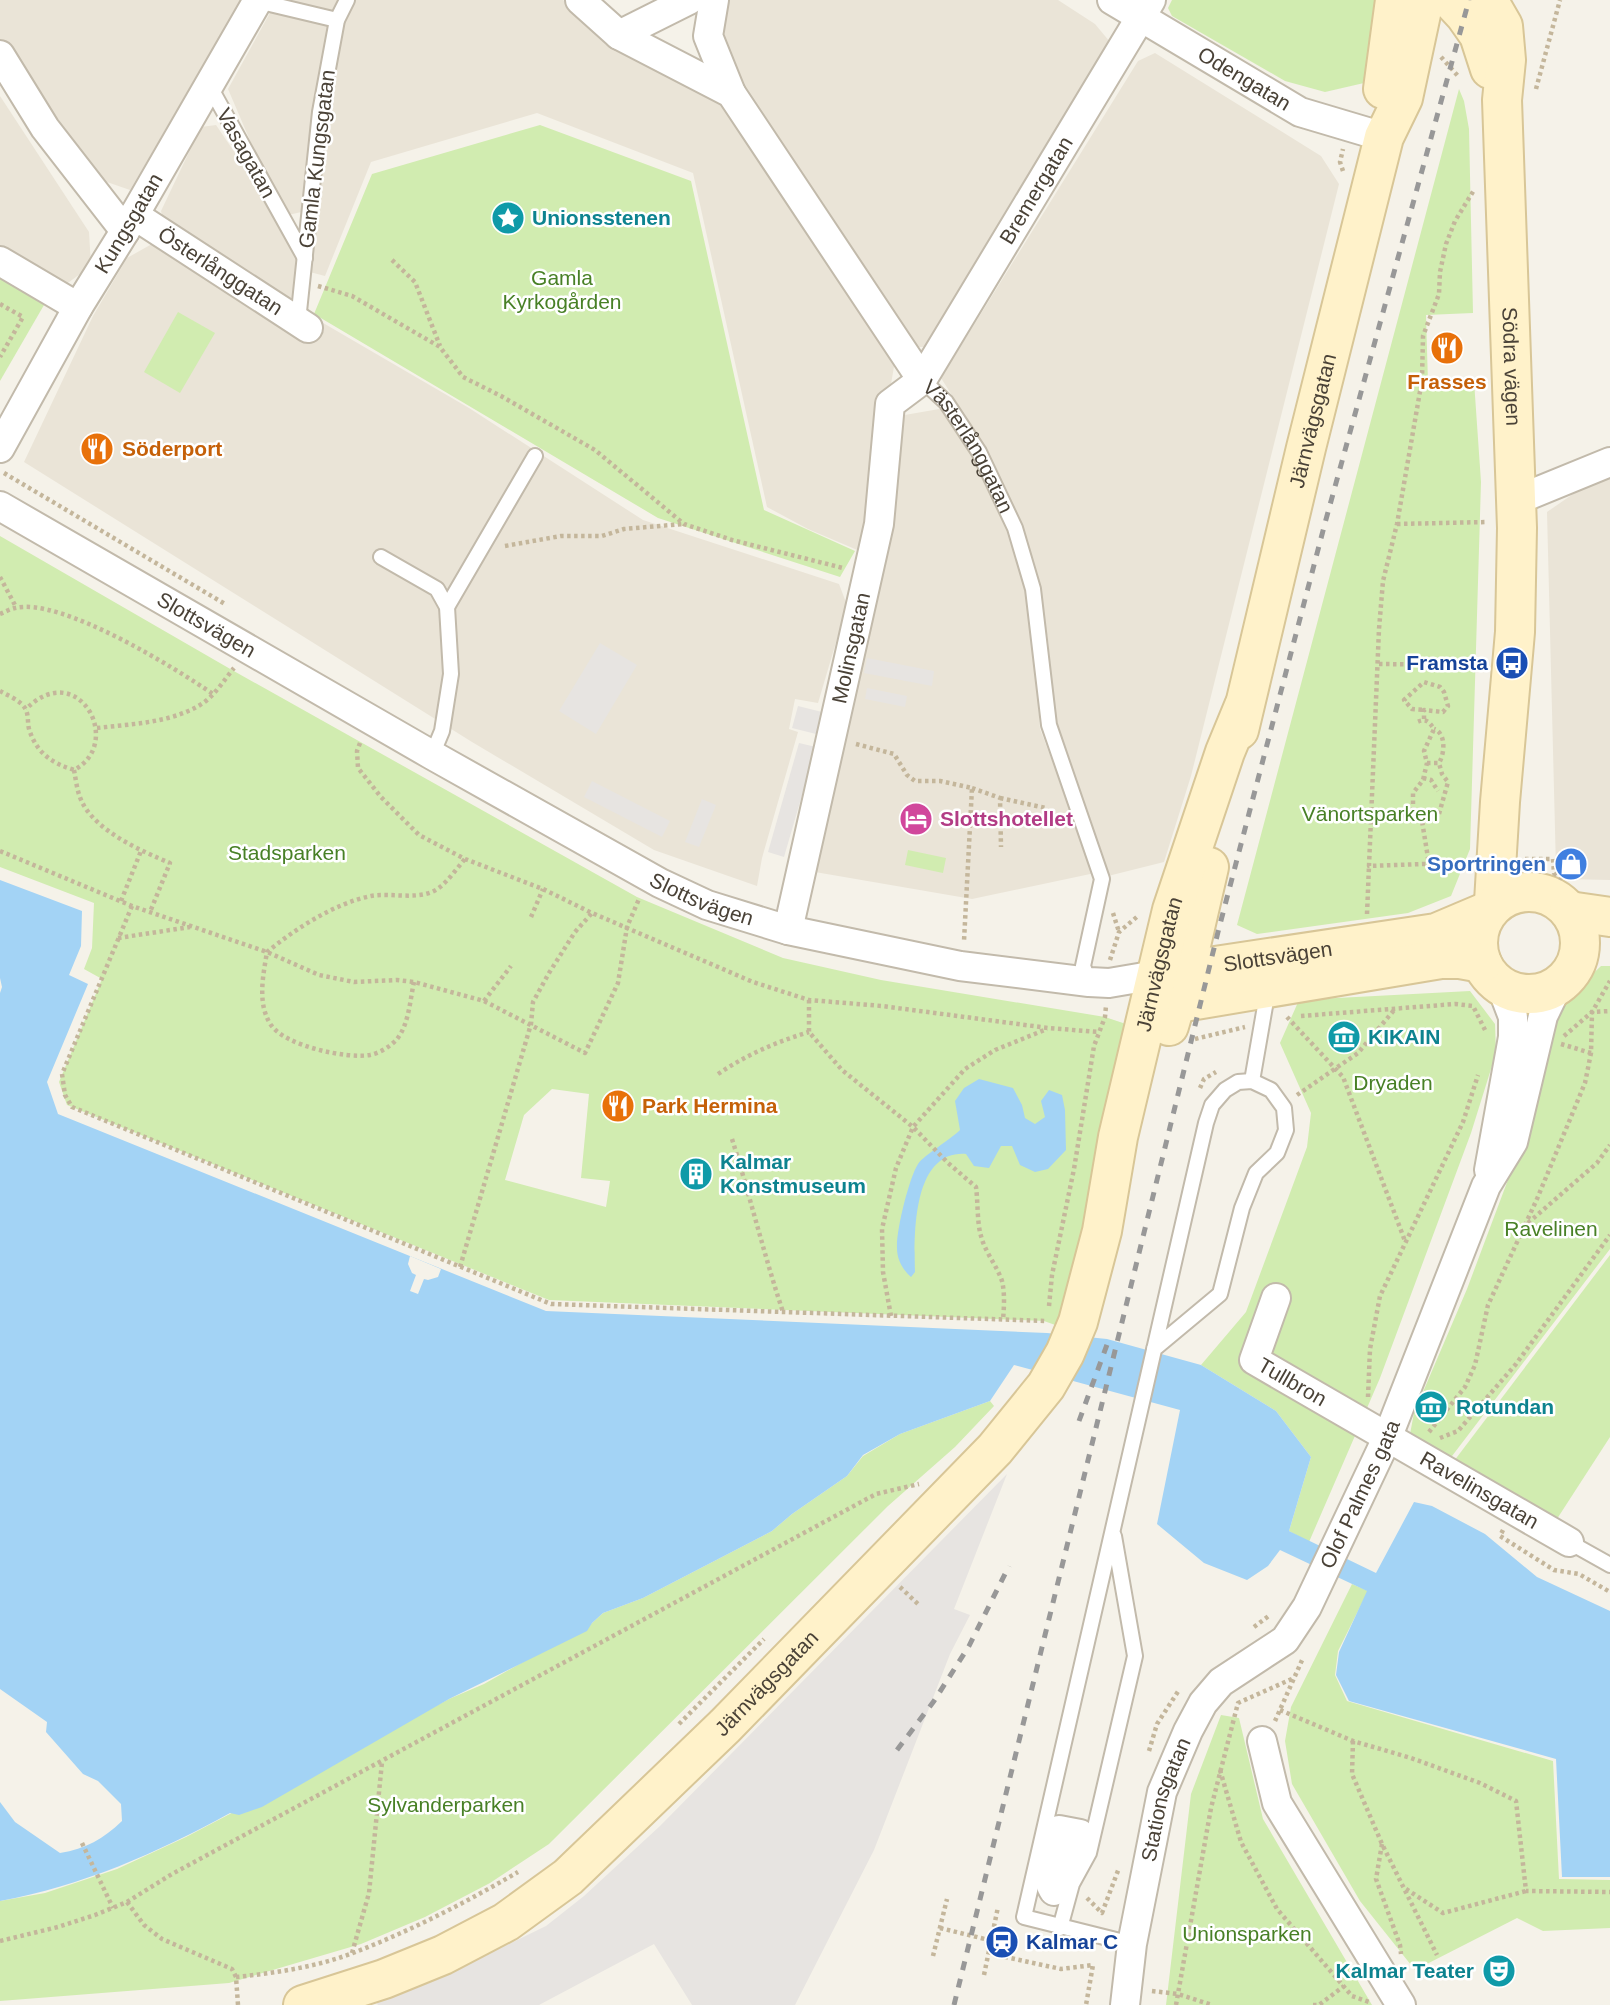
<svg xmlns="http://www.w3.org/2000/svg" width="1610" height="2005" font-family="Helvetica,sans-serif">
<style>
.residential{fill:#eae4d7}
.green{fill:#d1ecb0;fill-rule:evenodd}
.parking{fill:#e7e4e1}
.water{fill:#a3d3f5}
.pier{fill:#f5f2e9}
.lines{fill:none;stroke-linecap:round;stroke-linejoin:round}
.lane-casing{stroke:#c2baab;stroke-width:18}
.street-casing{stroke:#c2baab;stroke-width:32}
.secondary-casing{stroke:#d8c697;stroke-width:42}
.path{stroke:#c4b69b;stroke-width:4.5;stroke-dasharray:3.5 3.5;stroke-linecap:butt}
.lane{stroke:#fff;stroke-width:14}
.street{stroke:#fff;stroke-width:28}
.secondary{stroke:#fff2ca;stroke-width:38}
.rail{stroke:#989898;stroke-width:5;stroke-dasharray:9 9;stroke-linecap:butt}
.labels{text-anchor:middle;stroke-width:5;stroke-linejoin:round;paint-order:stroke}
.street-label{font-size:21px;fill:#4a4237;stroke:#fff}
.culture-label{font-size:21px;font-weight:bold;fill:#0d838f;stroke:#fff;text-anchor:start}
.park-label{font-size:21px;fill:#488026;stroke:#fff}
.food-label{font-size:21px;font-weight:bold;fill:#c56008;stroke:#fff;text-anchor:start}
.transit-label{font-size:21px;font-weight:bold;fill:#164399;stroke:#fff;text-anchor:end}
.hotel-label{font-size:21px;font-weight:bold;fill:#b23c85;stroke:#fff;text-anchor:start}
.shop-label{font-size:21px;font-weight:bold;fill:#366cbe;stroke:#fff;text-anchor:end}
</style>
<rect width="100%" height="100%" fill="#f5f2e9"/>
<!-- residential -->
<g class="residential">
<path d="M0 0H241L130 190 104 181 0 41Z"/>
<path d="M284 0H344L339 11 330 13Z"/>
<path d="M355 0H563L615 46 717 97 896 355 862 552 808 529 767 507 693 173 537 113 371 162 325 276 306 271 325 120 345 21Z"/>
<path d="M725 0H1058L1095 24 1110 42 936 347H911L744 90 714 32Z"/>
<path d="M271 11 328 23 306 211 288 215 281 213 228 89Z"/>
<path d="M1155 53 1321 156 1339 184 1191 776 1164 862 1108 876 1057 736 1048 640 1036 570 983 444 941 378 1138 61Z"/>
<path d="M0 96 89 232 91 266 65 285 0 246Z"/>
<path d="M216 125 263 194 302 261 301 271 289 305 165 227 161 211 201 127Z"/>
<path d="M159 240 318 320 469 408 643 520 839 584 847 605 818 703 795 699 789 729 798 732 762 858 757 886 654 850 472 742 24 462 93 316 127 258Z"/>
<path d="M945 408 975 454 1013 531 1030 591 1040 729 1095 873 972 899 815 872 899 416Z"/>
<path d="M1610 478V880L1564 879 1556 869 1547 512 1576 492Z"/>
</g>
<!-- green -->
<g class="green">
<path d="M1172 0H1388L1379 59 1364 83 1325 92 1285 81 1172 16 1168 8Z"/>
<path d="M1459 89 1464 101 1469 129 1473 313 1426 315 1428 383 1474 381 1481 482 1470 849 1451 896 1408 913 1257 934 1237 925Z"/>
<path d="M540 125 691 181 764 510 855 551 840 577 658 518 314 314 372 174Z"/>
<path d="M0 278 44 305 0 381Z"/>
<path d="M178 312 215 333 180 393 144 372Z"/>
<path d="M0 536 232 670 637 897 783 958 881 980 1105 1017 1126 1024 1072 1274 1058 1326 1044 1321 549 1300 67 1105 59 1082 102 979 84 969 92 948 94 903 0 867ZM552 1089 589 1094 581 1178 610 1181 606 1207 505 1180 524 1115Z"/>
<path d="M908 850 946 858 943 873 905 865Z"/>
<path d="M1601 966H1610V1249L1449 1460 1410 1434 1414 1413 1467 1289 1536 1105 1557 1008Z"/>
<path d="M1470 991 1495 1024 1496 1053 1471 1133 1380 1378 1309 1542 1289 1531 1311 1457 1276 1411 1201 1365 1246 1312 1307 1147 1311 1113 1280 1043 1299 1000Z"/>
<path d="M1610 1255V1437L1555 1522 1451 1465Z"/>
<path d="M990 1401 994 1406 955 1447 888 1506 549 1844 490 1883 425 1917 361 1944 229 1983 0 2001V1901L45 1893 117 1869 186 1837 449 1699 484 1684 592 1623 603 1613 643 1598 772 1531 792 1514 847 1476 863 1456 900 1434Z"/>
<path d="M1352 1584 1368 1591 1338 1651 1335 1675 1347 1701 1553 1761 1559 1879 1610 1880V1928L1543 1931 1517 1918 1415 1970 1360 1901 1292 1784 1285 1741 1291 1707Z"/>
<path d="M1221 1715 1239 1718 1263 1819 1372 2005H1166L1191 1794Z"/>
</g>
<!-- parking -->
<g class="parking">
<path d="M600 643 637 665 596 734 559 711Z"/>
<path d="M867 658 934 671 932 686 864 673Z"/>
<path d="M867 688 907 696 905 707 865 699Z"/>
<path d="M798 706 822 712 816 734 792 728Z"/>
<path d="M799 743 816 747 784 857 768 852Z"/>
<path d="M592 781 670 821 662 837 584 797Z"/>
<path d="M702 799 716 805 699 847 685 842Z"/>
<path d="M1007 1474 954 1609 970 1615 950 1654 874 1850 795 2005H692L654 1944 539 2005H378L374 1998 470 1963 546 1926 584 1896 660 1826Z"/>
</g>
<!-- water -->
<g class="water">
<path d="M0 880 82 911 81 946 69 975 88 984 47 1082 58 1114 546 1311 1047 1333 1107 1339 1201 1365 1276 1411 1311 1457 1289 1531 1376 1573 1414 1502 1432 1506 1485 1534 1537 1577 1610 1611V1877H1562L1556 1759 1349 1701 1336 1675 1339 1652 1367 1591 1280 1550 1268 1566 1247 1580 1204 1563 1157 1524 1180 1410 1014 1365 990 1401 900 1434 863 1455 847 1476 792 1514 772 1531 643 1598 603 1613 592 1623 587 1631 449 1699 262 1807 239 1815 230 1813C157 1853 82 1886 0 1901V1802L15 1822 60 1853C86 1849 103 1839 122 1821L121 1804 98 1781 83 1774 46 1732 47 1722 0 1689V993L2 987 0 978Z"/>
<path d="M979 1079 1013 1088 1022 1105 1025 1118 1035 1124 1045 1117 1041 1101 1049 1090 1062 1095 1065 1110 1066 1150 1048 1169 1035 1172 1020 1165 1012 1146H1001L989 1168 974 1166 966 1154C912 1150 914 1236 915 1272L911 1277C903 1270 897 1260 897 1248 896 1231 909 1178 918 1164 924 1155 950 1140 960 1130L955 1101 964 1088Z"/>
</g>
<!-- pier -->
<path class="pier" d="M410 1256 441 1269 438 1277 428 1280 424 1279 418 1294 410 1291 416 1275 412 1273 408 1264Z"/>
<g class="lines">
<defs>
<g id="lane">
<path d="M257 1 337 20"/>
<path d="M209 85 305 258"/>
<path d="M298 321 320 112 337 20 347 0"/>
<path id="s1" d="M922 380 946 402 979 452 1015 528 1033 589 1049 725 1102 879 1083 966 1089 982"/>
<path d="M381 557 437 589 447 607 451 674 442 731 432 755"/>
<path d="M447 607 535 456"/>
<path d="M1252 1081 1268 989"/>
<path d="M1569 1542 1610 1565"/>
<path d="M1060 1928 1072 1884 1089 1853 1135 1656 1114 1536"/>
<path d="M1132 1944 1024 1917 1206 1123 1212 1105 1225 1090 1238 1082 1252 1081 1271 1090 1284 1108 1286 1130 1277 1153 1256 1173 1242 1208 1220 1294 1154 1349"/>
</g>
<g id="street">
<path d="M580 0 619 35 731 93 922 380"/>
<path d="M714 0 708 36 731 93"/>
<path id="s2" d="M1112 0 1300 112 1384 137"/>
<path d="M619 35 689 0"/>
<path d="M0 55 45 128 125 231"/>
<path id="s3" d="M134 215 308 328"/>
<path d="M0 261 78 307"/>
<path id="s4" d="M0 448 78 307 125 231 258 0"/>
<path d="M1517 500 1610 462"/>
<path id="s5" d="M0 506 432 755 660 883 707 905 788 930 960 966 1089 982 1109 983 1156 975"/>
<path id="s6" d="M788 930 879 524 890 404 922 380 1151 0"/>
<path d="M1489 1170 1513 1037V1017L1502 988"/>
<path id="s7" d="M1276 1298 1254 1360 1569 1542"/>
<path d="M1262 1741 1277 1803 1401 2005"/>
<path d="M1059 1830 1080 1834 1054 1891C1042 1875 1054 1848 1059 1830Z"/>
<path id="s8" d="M1125 2005 1132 1944 1162 1792 1188 1731 1203 1703 1221 1682 1285 1640 1307 1607 1388 1436 1486 1186 1513 1142 1543 1016 1557 987"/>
</g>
<g id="secondary">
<path d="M1451 0 1465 15 1479 35 1490 69"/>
<path id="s9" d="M1488 0 1503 26 1506 60 1502 100 1517 528 1515 632 1500 802 1494 902"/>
<path d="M1383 89 1395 0"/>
<path id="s10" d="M1239 730 1306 448 1384 137 1403 98 1424 0"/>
<circle cx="1529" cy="943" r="51"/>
<path d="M1569 911 1610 917"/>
<path id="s11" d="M1162 974 1436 933 1488 911"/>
<path d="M1154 1007 1441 959H1460L1482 963"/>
<path d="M1169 1026 1185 971 1209 867"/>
<path id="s12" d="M303 2005 384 1979 443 1955 506 1922 568 1877 725 1726 995 1449 1046 1386 1065 1353 1078 1322 1102 1231 1118 1137 1172 910 1225 752 1244 706"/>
</g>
</defs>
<!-- lane casing -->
<use href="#lane" class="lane-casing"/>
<!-- street casing -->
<use href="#street" class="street-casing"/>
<!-- secondary casing -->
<use href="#secondary" class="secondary-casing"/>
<!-- path -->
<g class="path">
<path d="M1441 57 1458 76"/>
<path d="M1536 89 1560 0"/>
<path d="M1343 171 1340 162 1343 149"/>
<path d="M392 260 415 282 440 346"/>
<path d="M318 286 352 296 440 347 463 377 501 396 595 450 684 524 732 540 843 568"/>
<path d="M0 304 23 317 0 357"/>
<path d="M4 473 225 604"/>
<path d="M1397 524 1487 522"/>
<path d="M505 546 561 536H602L624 529 683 524"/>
<path d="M0 577 16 607"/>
<path d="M0 614C5 612 10 609 15 608 61 597 175 668 213 694"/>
<path d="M1379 664 1481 665"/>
<path d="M0 691C9 696 22 701 26 710 29 717 27 725 30 732 38 754 52 763 74 770 125 743 78 657 26 709"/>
<path d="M1424 719V710L1443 712 1448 706 1444 692 1440 687 1424 682 1404 700 1412 709 1424 710"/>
<path d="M97 728C131 724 170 723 200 705 214 697 224 680 234 668"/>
<path d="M360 743 357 751 358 768 381 797 419 835 465 859 543 889 592 913 753 982 809 1000 882 1006 1048 1028 1099 1032"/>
<path d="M856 744 894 754 907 775 915 781H940L972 788 964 941"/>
<path d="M1427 763H1439C1445 753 1446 733 1434 729"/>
<path d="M74 770C76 780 77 792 82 802 96 831 141 851 170 863L150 912"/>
<path d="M1423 778 1431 780 1438 791"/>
<path d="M972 788 1000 798 1001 847"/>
<path d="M1000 798 1046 808 1050 819"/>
<path d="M1413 811V793L1423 780 1427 763 1424 751 1434 729C1428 720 1425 718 1415 723"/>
<path d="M1439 814 1448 782 1442 774 1439 763"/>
<path d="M1403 817 1410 811 1421 815 1429 864"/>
<path d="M0 851 132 906 267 952 319 975 354 982 397 980 414 982 484 1001 585 1053 618 983 627 927 639 899"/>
<path d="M1525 859H1553L1554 873 1563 881"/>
<path d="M1466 870 1449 863 1369 866 1379 629 1383 581 1397 524 1422 380 1423 336 1439 294 1440 272 1446 244 1455 221 1474 190"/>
<path d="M121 901 141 851"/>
<path d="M132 906 62 1074 65 1095 72 1107 551 1304 1047 1321"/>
<path d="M1113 913 1119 932"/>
<path d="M1367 914 1369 866"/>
<path d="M531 917 543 889"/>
<path d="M118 938 190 927"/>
<path d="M1110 960 1119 932 1138 916"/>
<path d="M414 982C410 1000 409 1024 397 1039 391 1046 380 1053 370 1055 347 1059 285 1046 271 1025 257 1004 263 976 267 952 295 929 335 903 371 896 392 892 422 902 440 887 449 880 457 868 465 859"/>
<path d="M809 1000V1032L842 1070 913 1127 948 1163 976 1187C978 1202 977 1223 981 1236 985 1252 997 1266 1002 1281 1005 1293 1004 1308 1003 1320"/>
<path d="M484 1001 511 966"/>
<path d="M1301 1016 1455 1004 1473 1006 1486 1032"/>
<path d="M1287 1017 1343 1077 1405 1241"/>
<path d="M1564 1036 1592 1012 1610 981"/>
<path d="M1195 1039 1245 1027"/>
<path d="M1561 1044 1591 1053"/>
<path d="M718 1074C746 1055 776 1042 809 1032"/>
<path d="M1200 1088 1204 1079 1216 1072"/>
<path d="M1297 1095 1358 1053 1395 1009"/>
<path d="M732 1139C750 1196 764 1255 783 1312"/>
<path d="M1528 1223 1597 1163 1610 1145"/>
<path d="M460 1267 531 1024 533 1002 549 973 575 932 592 913"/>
<path d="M1049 1306 1052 1275 1074 1169 1094 1046 1105 1017 1106 1006"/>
<path d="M891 1316 883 1272 882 1229 896 1168 913 1127 965 1069 995 1050 1047 1029"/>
<path d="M1368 1397 1370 1349 1380 1296 1463 1122 1478 1075"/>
<path d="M1429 1432 1465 1387 1475 1365 1488 1305 1537 1199 1585 1083 1591 1053 1592 1012 1610 1011"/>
<path d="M1440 1438 1458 1431 1516 1364 1610 1235"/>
<path d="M1503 1530 1500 1536 1554 1570 1579 1574 1610 1592"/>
<path d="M900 1587 918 1604"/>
<path d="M1254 1627 1270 1615"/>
<path d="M1280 1710 1353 1741 1411 1758 1480 1783 1516 1801 1526 1891 1610 1892"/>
<path d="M1275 1721 1303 1658"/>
<path d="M679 1724 764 1639"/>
<path d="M1353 1741 1352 1774 1382 1844 1437 1955"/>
<path d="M1149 1751 1157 1724 1179 1690"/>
<path d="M1220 1770 1241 1842 1277 1909 1352 1996 1369 2002"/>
<path d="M82 1843 113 1908"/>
<path d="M1382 1844 1376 1879 1400 1945 1401 1954"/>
<path d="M1406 1889 1443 1913 1526 1891"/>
<path d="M1087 1898 1102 1913 1119 1868"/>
<path d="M127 1902 144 1925 162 1939 232 1969 236 1977 238 2005"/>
<path d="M940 1928 997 1942 1001 1956 1061 1969 1093 1965 1086 2005"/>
<path d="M0 1941 58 1927 95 1915 127 1902 172 1874 876 1494 919 1484"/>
<path d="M352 1953 369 1893 382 1762"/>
<path d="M933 1956 947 1899"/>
<path d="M984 1975 998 1907"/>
<path d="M236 1977C275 1973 316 1967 353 1953 410 1931 465 1903 518 1872"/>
<path d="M1152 1991 1178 1994 1212 2005"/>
<path d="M1176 2005 1211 1808 1238 1703 1294 1678"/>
<path d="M1313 2005H1319L1344 1986"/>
</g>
<!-- lane -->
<use href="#lane" class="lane"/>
<!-- street -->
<use href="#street" class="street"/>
<!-- secondary -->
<use href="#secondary" class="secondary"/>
<!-- rail -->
<g class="rail">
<path d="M1079 1421 1108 1342"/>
<path d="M897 1750 934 1701 969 1646 1009 1566"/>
<path d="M954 2005 1218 932 1325 523 1469 0"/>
</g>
</g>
<!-- icons -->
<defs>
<symbol id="sight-disc" viewBox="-11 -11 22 22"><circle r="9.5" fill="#0f9aa8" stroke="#fff"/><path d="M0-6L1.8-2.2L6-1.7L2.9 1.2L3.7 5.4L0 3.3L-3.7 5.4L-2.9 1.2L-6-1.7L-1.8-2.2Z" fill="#fff"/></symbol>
<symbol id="restaurant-disc" viewBox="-11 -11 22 22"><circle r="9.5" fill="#e8710a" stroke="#fff"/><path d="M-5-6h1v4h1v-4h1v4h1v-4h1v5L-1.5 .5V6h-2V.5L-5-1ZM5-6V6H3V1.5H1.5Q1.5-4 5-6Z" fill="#fff"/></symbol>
<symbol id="bus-disc" viewBox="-11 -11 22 22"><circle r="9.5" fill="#1a4fb4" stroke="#fff"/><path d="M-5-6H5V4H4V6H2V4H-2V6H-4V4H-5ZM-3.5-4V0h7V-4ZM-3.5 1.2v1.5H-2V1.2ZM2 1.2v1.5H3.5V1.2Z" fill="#fff"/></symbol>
<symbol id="hotel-disc" viewBox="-11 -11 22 22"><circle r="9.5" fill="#d1479c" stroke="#fff"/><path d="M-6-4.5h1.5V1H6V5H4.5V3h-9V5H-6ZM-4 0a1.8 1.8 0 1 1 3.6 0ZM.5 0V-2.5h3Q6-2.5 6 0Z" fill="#fff"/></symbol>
<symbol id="shop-disc" viewBox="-11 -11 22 22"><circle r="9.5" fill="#3f7fe0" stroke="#fff"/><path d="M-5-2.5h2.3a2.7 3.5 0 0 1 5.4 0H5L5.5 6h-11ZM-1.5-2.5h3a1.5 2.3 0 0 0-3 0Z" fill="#fff"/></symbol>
<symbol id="museum-disc" viewBox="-11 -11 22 22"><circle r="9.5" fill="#0f9aa8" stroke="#fff"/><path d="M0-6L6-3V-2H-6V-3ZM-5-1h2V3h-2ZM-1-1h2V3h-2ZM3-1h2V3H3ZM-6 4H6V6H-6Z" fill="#fff"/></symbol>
<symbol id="building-disc" viewBox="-11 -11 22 22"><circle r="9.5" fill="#0f9aa8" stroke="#fff"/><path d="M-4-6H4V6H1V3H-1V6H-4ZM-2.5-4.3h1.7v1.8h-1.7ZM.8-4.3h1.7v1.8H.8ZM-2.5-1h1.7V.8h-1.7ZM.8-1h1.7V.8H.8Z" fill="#fff"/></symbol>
<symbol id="station-disc" viewBox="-11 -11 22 22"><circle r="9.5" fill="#1a4fb4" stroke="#fff"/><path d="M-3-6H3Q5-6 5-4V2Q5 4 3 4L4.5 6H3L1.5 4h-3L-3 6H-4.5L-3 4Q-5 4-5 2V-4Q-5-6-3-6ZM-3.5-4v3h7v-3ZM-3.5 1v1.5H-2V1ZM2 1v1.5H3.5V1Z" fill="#fff"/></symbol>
<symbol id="theatre-disc" viewBox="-11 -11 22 22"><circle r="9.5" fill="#0f9aa8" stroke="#fff"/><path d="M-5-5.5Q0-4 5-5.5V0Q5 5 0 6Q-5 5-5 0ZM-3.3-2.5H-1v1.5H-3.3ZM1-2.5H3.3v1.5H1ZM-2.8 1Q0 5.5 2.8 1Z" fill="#fff"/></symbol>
</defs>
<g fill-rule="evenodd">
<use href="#sight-disc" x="489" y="199" width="38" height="38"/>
<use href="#restaurant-disc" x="1428" y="329" width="38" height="38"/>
<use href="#restaurant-disc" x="78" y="430" width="38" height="38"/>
<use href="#bus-disc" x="1493" y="644" width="38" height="38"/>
<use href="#hotel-disc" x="897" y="800" width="38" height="38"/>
<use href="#shop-disc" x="1552" y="845" width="38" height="38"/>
<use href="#museum-disc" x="1325" y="1018" width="38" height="38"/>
<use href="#restaurant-disc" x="599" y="1087" width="38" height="38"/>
<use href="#building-disc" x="677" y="1155" width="38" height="38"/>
<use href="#museum-disc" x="1412" y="1388" width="38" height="38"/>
<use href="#station-disc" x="983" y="1923" width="38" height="38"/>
<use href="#theatre-disc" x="1480" y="1952" width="38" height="38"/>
</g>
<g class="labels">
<!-- street labels -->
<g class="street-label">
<text dy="7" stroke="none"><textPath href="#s2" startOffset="154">Odengatan</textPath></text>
<text transform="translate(246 153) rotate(61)" y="7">Vasagatan</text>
<text transform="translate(317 159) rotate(-83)" y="7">Gamla Kungsgatan</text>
<text dy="7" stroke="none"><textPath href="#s6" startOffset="798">Bremergatan</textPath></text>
<text dy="7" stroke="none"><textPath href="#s4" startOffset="259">Kungsgatan</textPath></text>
<text dy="7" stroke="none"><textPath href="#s3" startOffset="103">Österlånggatan</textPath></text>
<text dy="7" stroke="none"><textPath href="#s9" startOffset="371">Södra vägen</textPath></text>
<text dy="7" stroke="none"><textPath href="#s10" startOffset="318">Järnvägsgatan</textPath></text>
<text dy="7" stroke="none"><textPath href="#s1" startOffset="82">Västerlånggatan</textPath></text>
<text dy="7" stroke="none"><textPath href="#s5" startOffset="238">Slottsvägen</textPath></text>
<text dy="7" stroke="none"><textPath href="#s6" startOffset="289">Molinsgatan</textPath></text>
<text dy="7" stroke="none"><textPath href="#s5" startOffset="805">Slottsvägen</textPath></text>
<text dy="7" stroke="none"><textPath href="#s11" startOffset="117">Slottsvägen</textPath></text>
<text dy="7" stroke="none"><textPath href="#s12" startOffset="1421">Järnvägsgatan</textPath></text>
<text dy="7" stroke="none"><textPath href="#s7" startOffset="110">Tullbron</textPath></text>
<text dy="7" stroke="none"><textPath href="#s7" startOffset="326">Ravelinsgatan</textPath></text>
<text dy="7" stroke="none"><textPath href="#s8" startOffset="583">Olof Palmes gata</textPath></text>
<text dy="7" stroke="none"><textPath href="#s12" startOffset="574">Järnvägsgatan</textPath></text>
<text dy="7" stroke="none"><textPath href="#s8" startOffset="210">Stationsgatan</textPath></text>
</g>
<!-- culture labels -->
<g class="culture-label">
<text x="532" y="225">Unionsstenen</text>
<text x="1368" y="1044">KIKAIN</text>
<text x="720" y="1169">Kalmar<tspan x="720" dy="24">Konstmuseum</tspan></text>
<text x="1456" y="1414">Rotundan</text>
<text x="1474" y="1978" text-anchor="end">Kalmar Teater</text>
</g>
<!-- park labels -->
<g class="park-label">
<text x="562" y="285">Gamla<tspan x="562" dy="24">Kyrkogården</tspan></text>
<text x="1370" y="821">Vänortsparken</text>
<text x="287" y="860">Stadsparken</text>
<text x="1393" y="1090">Dryaden</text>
<text x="1551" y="1236">Ravelinen</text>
<text x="446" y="1812">Sylvanderparken</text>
<text x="1247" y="1941">Unionsparken</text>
</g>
<!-- food labels -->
<g class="food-label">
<text x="1447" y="389" text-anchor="middle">Frasses</text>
<text x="122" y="456">Söderport</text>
<text x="642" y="1113">Park Hermina</text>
</g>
<!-- transit labels -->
<g class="transit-label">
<text x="1488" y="670">Framsta</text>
<text x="1026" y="1949" text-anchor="start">Kalmar C</text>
</g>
<!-- hotel labels -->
<g class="hotel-label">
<text x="940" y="826">Slottshotellet</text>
</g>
<!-- shop labels -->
<g class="shop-label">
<text x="1546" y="871">Sportringen</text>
</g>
</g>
</svg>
